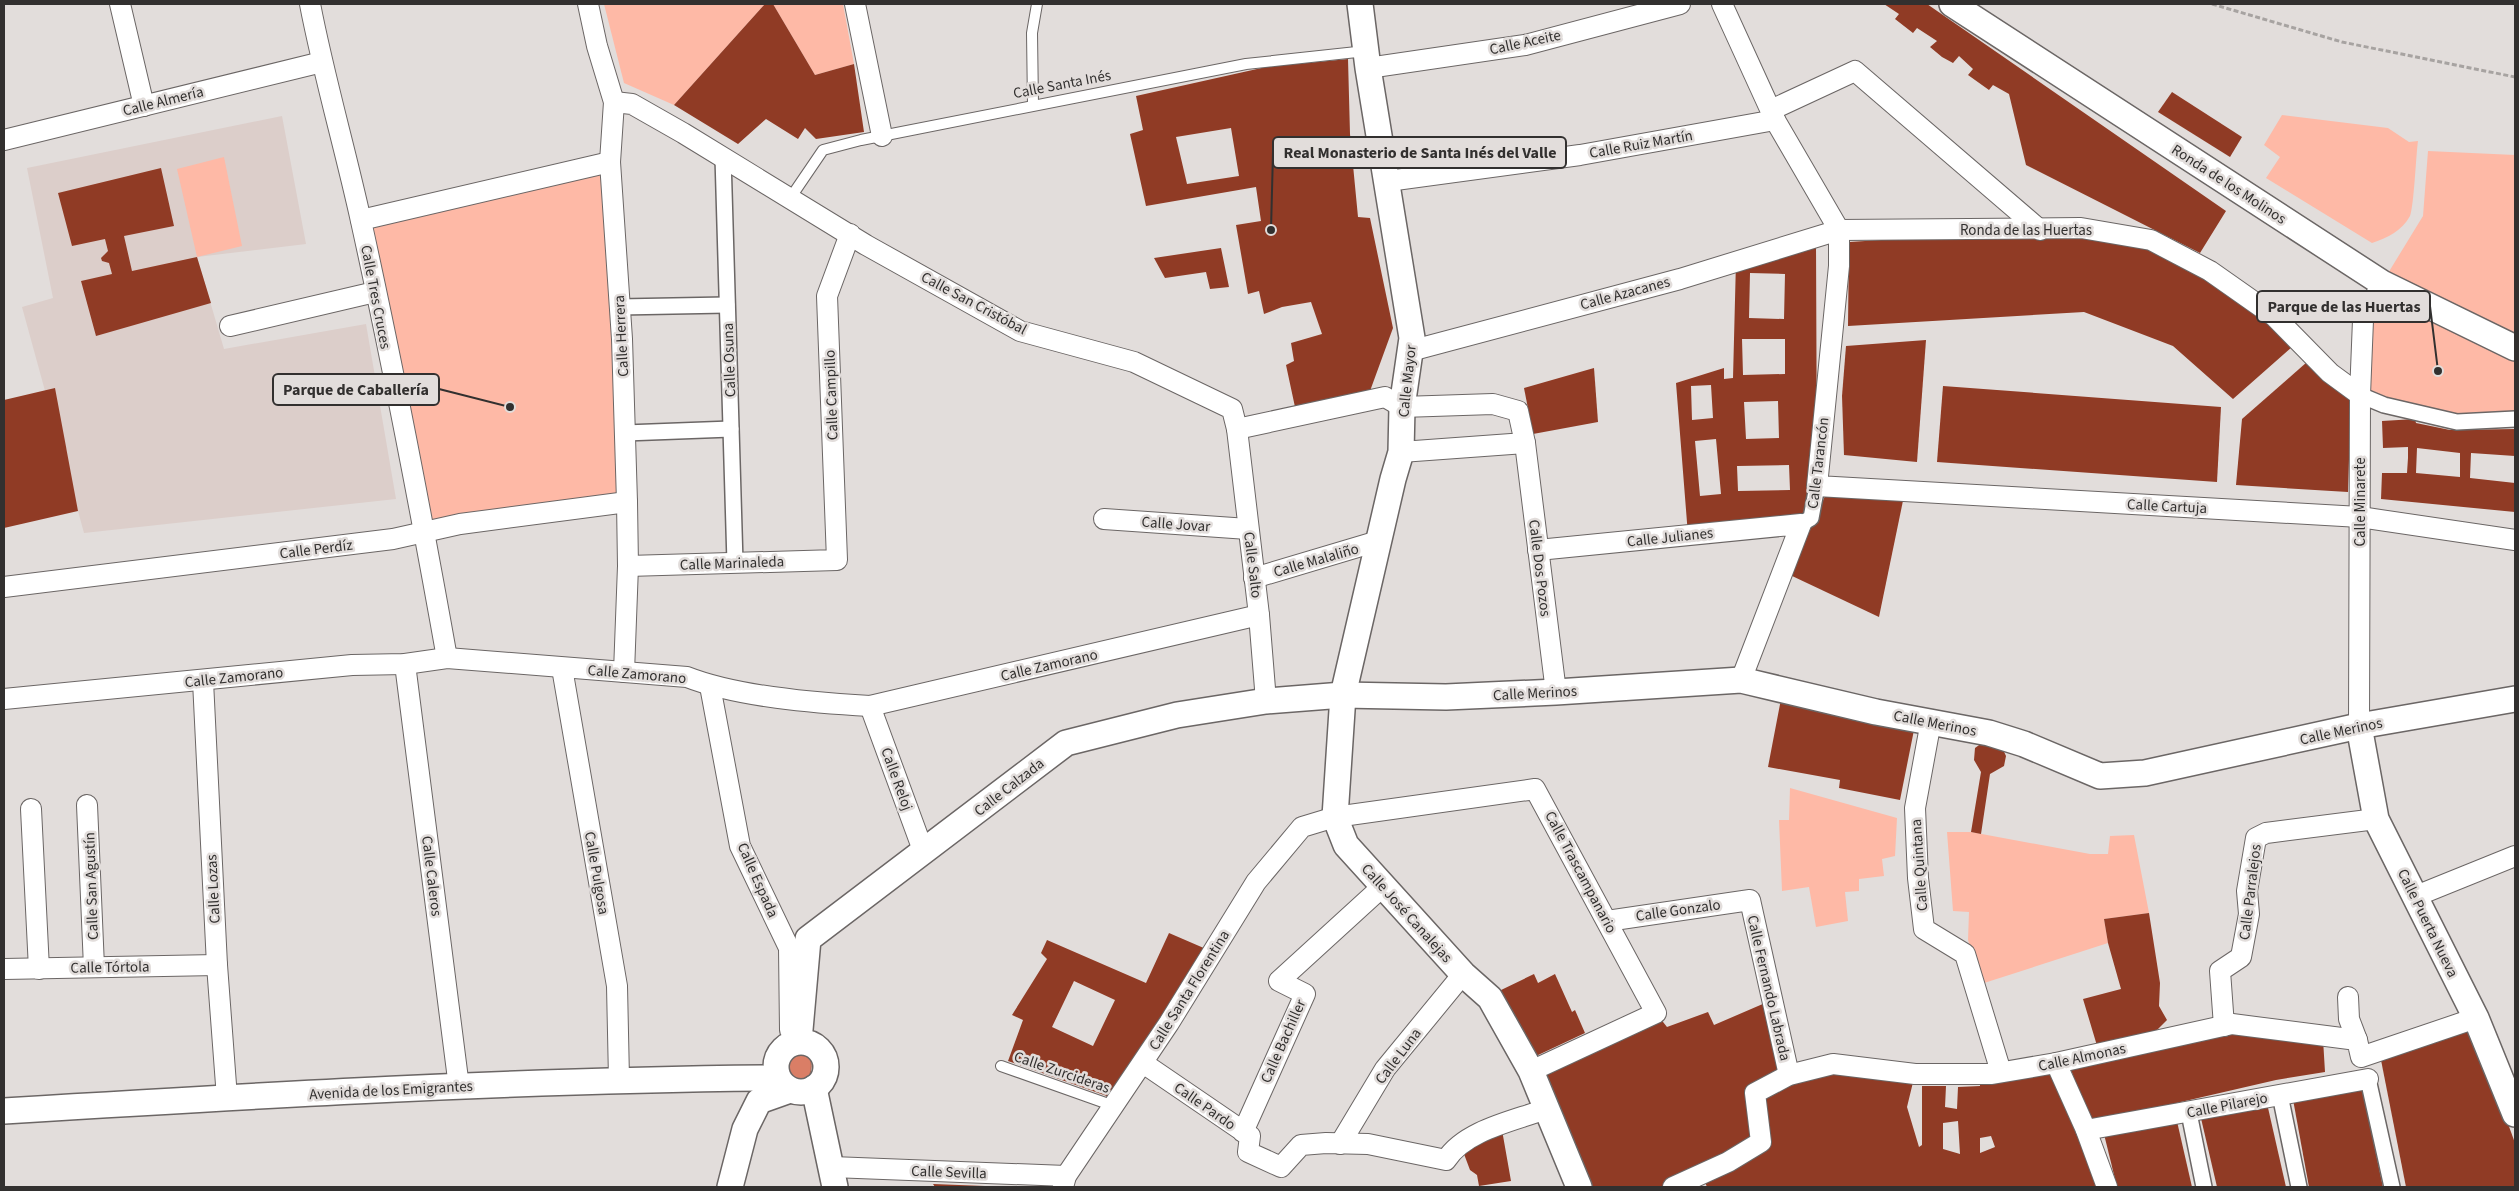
<svg xmlns="http://www.w3.org/2000/svg" width="2519" height="1191" font-family="'Source Sans 3',sans-serif">
<style>
.built{fill:#dcceca}
.green{fill:#feb9a6}
.water{fill:#da7e66;stroke:#a86756}
.building{fill:#903b25;fill-rule:evenodd}
.lines{fill:none;stroke-linecap:round;stroke-linejoin:round}
.service-casing{stroke:#6b6665;stroke-width:12}
.pedestrian-casing{stroke:#6b6665;stroke-width:18}
.minor-casing{stroke:#6b6665;stroke-width:22}
.tertiary-casing{stroke:#6b6665;stroke-width:28}
.path{stroke:#a7a3a1;stroke-width:3;stroke-dasharray:5 2.5;stroke-linecap:butt}
.service{stroke:#fff;stroke-width:10}
.pedestrian{stroke:#fff;stroke-width:15}
.minor{stroke:#fff;stroke-width:20}
.tertiary{stroke:#fff;stroke-width:25}
.labels{text-anchor:middle;stroke-width:5;stroke-linejoin:round;paint-order:stroke}
.street-label{font-size:15px;fill:#32302f;stroke:#e2dddb}
.leader{fill:none;stroke:#32302f;stroke-width:2}
.callout-dot{fill:#32302f;stroke:#e2dddb;stroke-width:2}
.callout{fill:#e2dddb;stroke:#32302f;stroke-width:2}
.callout-label{font-size:16px;text-anchor:middle;font-weight:bold;fill:#32302f}
</style>
<rect width="100%" height="100%" fill="#e2dddb"/>
<!-- built -->
<path class="built" d="M282 116 306 244 197 257 224 349 366 324 396 499 84 533 22 307 53 298 27 168Z"/>
<!-- green -->
<g class="green">
<path d="M604 4H765L674 105 624 83Z"/>
<path d="M773 4H843L854 64 815 75Z"/>
<path d="M2282 115 2388 128 2409 142 2418 141C2416 155 2414 206 2410 216 2402 231 2387 238 2372 243L2266 178 2280 157 2264 145Z"/>
<path d="M2428 151 2515 155V419L2457 422 2360 395 2363 320 2382 283 2423 216Z"/>
<path d="M224 157 242 246 197 257 177 169Z"/>
<path d="M610 162 627 502 424 533 361 220Z"/>
<path d="M1790 788 1897 818 1895 856 1882 859 1884 876 1859 879V891L1845 892 1848 921 1816 927 1809 887 1782 891 1779 820H1789Z"/>
<path d="M1947 832H1971L2090 854H2108L2110 836 2134 835 2149 913 2104 919 2108 943 1981 984 1968 940 1969 912 1953 911Z"/>
</g>
<!-- water -->
<path class="water" d="M806 1047C813 1060 813 1071 806 1083L799 1086 793 1085 784 1071 787 1059 794 1048Z"/>
<!-- building -->
<g class="building">
<path d="M765 4H773L815 75 854 64 864 132 816 139 805 128 798 139 766 119 738 144 674 105Z"/>
<path d="M1884 4H1927L2226 211 2200 253 2026 165 2009 94 1993 85 1989 90 1968 75 1973 69 1959 56 1953 63 1942 57 1930 47 1937 41 1917 28 1913 33 1895 19 1899 14Z"/>
<path d="M1348 59 1350 134 1358 217 1370 218 1393 328 1370 391 1295 407 1286 365 1294 361 1291 343 1322 334 1311 302 1282 307 1264 314 1259 291 1248 294 1236 225 1261 221 1256 187 1146 206 1130 134 1143 130 1136 96 1266 67ZM1231 128 1239 176 1187 184 1176 137Z"/>
<path d="M2172 92 2242 137 2230 157 2158 112Z"/>
<path d="M161 168 174 226 124 236 132 271 197 257 211 303 96 336 81 281 112 274 109 263 102 261 101 258 108 251 105 239 72 246 58 193Z"/>
<path d="M2040 230 2145 242 2265 314 2292 347 2233 399 2173 346 2084 312 1848 326 1849 242Z"/>
<path d="M1816 241 1817 486 1811 518 1688 535 1676 383 1724 368V379L1733 378 1736 261ZM1750 273 1785 274 1784 319 1749 318ZM1742 339H1785V374L1743 375ZM1711 385 1713 418 1692 420 1691 386ZM1778 401 1779 438 1746 439 1744 402ZM1716 439 1721 494 1700 496 1695 441ZM1789 465 1790 490 1738 491 1737 466Z"/>
<path d="M1221 248 1229 287 1210 289 1206 272 1165 278 1154 258Z"/>
<path d="M1926 340 1917 462 1844 455 1842 396 1846 346Z"/>
<path d="M2307 362 2351 395 2348 492 2236 485 2242 419Z"/>
<path d="M1594 368 1598 422 1533 434 1524 388Z"/>
<path d="M1943 386 2221 407 2217 482 1937 462Z"/>
<path d="M55 388 78 511 4 528V400Z"/>
<path d="M2415 419 2416 423 2450 430 2515 429V456L2471 453 2470 478 2515 483V512L2381 499 2382 473H2407L2408 458V447L2383 448 2382 421ZM2417 448 2460 453V477L2416 473Z"/>
<path d="M1829 487 1905 491 1879 617 1790 575Z"/>
<path d="M1781 699 1915 725 1900 800 1839 788 1840 780 1768 767Z"/>
<path d="M1986 740 2000 743 2006 756 2004 766 1990 774 1981 834 1971 832 1981 772 1974 760 1975 748Z"/>
<path d="M2149 913 2160 983 2159 1006 2167 1020 2150 1037 2098 1049 2083 999 2121 989 2108 943 2104 919Z"/>
<path d="M1169 933 1213 952 1118 1100 1008 1061 1023 1020 1012 1015 1047 959 1041 953 1047 940 1146 983ZM1074 981 1115 1000 1093 1046 1052 1027Z"/>
<path d="M1534 974 1538 983 1555 974 1572 1012 1575 1010 1585 1033 1536 1056 1499 991Z"/>
<path d="M1772 1000 1789 1075 1833 1064 1915 1074 1907 1107 1919 1147 1922 1145V1086H1946L1945 1107 1957 1109 1958 1087 1980 1086V1081L2051 1067 2098 1187H1707L1702 1175 1673 1187H1579L1531 1071 1656 1013 1667 1027 1708 1012 1714 1025ZM1958 1121 1960 1154 1943 1149V1123ZM1991 1136 1995 1147 1980 1153V1138Z"/>
<path d="M2472 1025 2515 1143V1187H2406L2381 1060Z"/>
<path d="M2233 1027 2323 1039 2325 1072 2276 1080 2090 1123 2070 1067Z"/>
<path d="M2361 1083 2383 1187H2309L2292 1094Z"/>
<path d="M2266 1099 2286 1187H2217L2200 1114Z"/>
<path d="M2176 1117 2192 1187H2117L2103 1130Z"/>
<path d="M1502 1130 1511 1181 1479 1186 1477 1175 1470 1170 1461 1146Z"/>
<path d="M933 1184 985 1186V1187H935Z"/>
</g>
<g class="lines">
<defs>
<g id="service">
<path d="M1033 105 1032 33 1037 4"/>
<path d="M791 197 823 150 861 140 1246 64 1366 51"/>
<path d="M1001 1066 1114 1106"/>
</g>
<g id="pedestrian">
<path d="M723 157 735 563"/>
<path d="M619 307 727 305"/>
<path d="M2360 395 2384 405 2457 422 2515 419"/>
<path d="M625 433 731 429"/>
<path d="M1801 524 1811 518 1817 486"/>
<path d="M2368 1079 2392 1187"/>
<path d="M2280 1095 2299 1187"/>
<path d="M2189 1113 2204 1187"/>
</g>
<g id="minor">
<path d="M120 4 144 106"/>
<path d="M310 4C324 77 345 148 361 221 393 366 421 512 447 658"/>
<path d="M588 4 597 46 614 102 610 162 622 339 627 502 628 566 624 672"/>
<path d="M855 4 882 136"/>
<path d="M1722 4 1775 120 1839 230"/>
<path d="M1368 68 1525 45 1680 4"/>
<path d="M614 102 632 104 683 133 866 245 1020 331 1134 362 1232 409 1237 429 1385 397 1402 407 1493 404 1518 411 1525 443 1401 452"/>
<path d="M1771 110 1855 71 2040 230"/>
<path d="M4 140 322 62"/>
<path d="M1388 181 1580 155 1775 120"/>
<path d="M361 220 610 162"/>
<path d="M1839 230V266L1817 486 2360 517 2515 540"/>
<path d="M230 326 375 292"/>
<path d="M1410 351 1680 279 1839 230 2081 228 2151 240 2210 271 2274 316 2330 373 2360 395"/>
<path d="M1237 429 1259 615 1266 701"/>
<path d="M1525 443 1556 692"/>
<path d="M1104 519 1248 529"/>
<path d="M1538 550 1801 524 1741 680"/>
<path d="M628 566 837 560 827 296 850 234"/>
<path d="M1254 578 1378 541"/>
<path d="M4 587 393 539 460 524 627 502"/>
<path d="M405 664 459 1087"/>
<path d="M562 668 617 986 619 1079"/>
<path d="M203 681 217 965 227 1098"/>
<path d="M710 686 740 846 789 948 790 1030"/>
<path d="M4 699 352 665 405 664 447 658 687 677C738 697 815 703 870 706L1259 615"/>
<path d="M870 706 924 853"/>
<path d="M1931 721 1915 808 1918 878 1924 929 1965 954 2001 1072"/>
<path d="M2359 726 2360 395 2363 320 2382 283"/>
<path d="M87 805 94 967"/>
<path d="M31 809 39 969"/>
<path d="M2416 896 2515 856"/>
<path d="M1607 921 1750 900 1789 1075"/>
<path d="M4 969 217 965"/>
<path d="M2348 997 2349 1019 2357 1040"/>
<path d="M2224 1026 2220 971 2241 957 2249 914 2247 891 2256 838 2266 833 2376 819"/>
<path d="M1143 1063 1250 1136 1248 1152 1281 1167 1301 1145 1326 1143 1368 1144 1446 1160C1465 1130 1514 1121 1546 1109"/>
<path d="M2056 1063 2086 1130 2107 1187"/>
<path d="M2086 1130 2368 1079"/>
<path d="M1243 1132 1305 994 1279 981 1382 887"/>
<path d="M1340 1144 1385 1069 1463 974"/>
<path d="M832 1167 1066 1176"/>
<path d="M1063 1187 1066 1176 1169 1023 1256 882 1302 827 1335 817 1535 789 1656 1013 1531 1071"/>
<path d="M1673 1187 1728 1162 1761 1142 1755 1093 1789 1075 1833 1064 1915 1074H1992L2056 1063 2232 1024 2357 1040 2361 1057 2476 1018"/>
</g>
<g id="tertiary">
<path d="M1360 4 1368 68 1412 338 1402 407 1401 452 1393 479 1343 695 1335 817 1346 845 1463 974 1490 998 1531 1071 1579 1187"/>
<path d="M1952 4 2382 283 2515 348"/>
<path d="M2359 726 2376 819 2476 1018 2515 1114"/>
<path d="M799 1041 808 939 1066 743 1177 715 1266 701 1343 695 1446 697 1556 692 1741 680 1876 712 1989 733 2024 744 2100 776 2145 773 2359 726 2515 699"/>
<circle cx="801" cy="1067" r="25"/>
<path d="M814 1088 835 1187"/>
<path d="M4 1111C262 1095 520 1080 778 1078"/>
<path d="M730 1187 745 1129 759 1101 790 1090"/>
</g>
</defs>
<!-- service casing -->
<use href="#service" class="service-casing"/>
<!-- pedestrian casing -->
<use href="#pedestrian" class="pedestrian-casing"/>
<!-- minor casing -->
<use href="#minor" class="minor-casing"/>
<!-- tertiary casing -->
<use href="#tertiary" class="tertiary-casing"/>
<!-- path -->
<path class="path" d="M2212 4 2342 42 2515 77"/>
<!-- service -->
<use href="#service" class="service"/>
<!-- pedestrian -->
<use href="#pedestrian" class="pedestrian"/>
<!-- minor -->
<use href="#minor" class="minor"/>
<!-- tertiary -->
<use href="#tertiary" class="tertiary"/>
</g>
<g class="labels">
<!-- street labels -->
<g class="street-label">
<text transform="translate(1525 42) rotate(-12)" y="5">Calle Aceite</text>
<text transform="translate(1062 84) rotate(-11)" y="5">Calle Santa Inés</text>
<text transform="translate(163 101) rotate(-14)" y="5">Calle Almería</text>
<text transform="translate(1641 144) rotate(-10)" y="5">Calle Ruiz Martín</text>
<text transform="translate(2229 184) rotate(33)" y="5">Ronda de los Molinos</text>
<text x="2026" y="235">Ronda de las Huertas</text>
<text transform="translate(1625 293) rotate(-15)" y="5">Calle Azacanes</text>
<text transform="translate(376 297) rotate(79)" y="5">Calle Tres Cruces</text>
<text transform="translate(974 303) rotate(28)" y="5">Calle San Cristóbal</text>
<text transform="translate(621 336) rotate(-93)" y="5">Calle Herrera</text>
<text transform="translate(729 360) rotate(-92)" y="5">Calle Osuna</text>
<text transform="translate(1407 381) rotate(-84)" y="5">Calle Mayor</text>
<text transform="translate(831 395) rotate(-92)" y="5">Calle Campillo</text>
<text transform="translate(1818 463) rotate(-83)" y="5">Calle Tarancón</text>
<text transform="translate(2360 502) rotate(-90)" y="5">Calle Minarete</text>
<text transform="translate(2167 506) rotate(3)" y="5">Calle Cartuja</text>
<text transform="translate(1176 524) rotate(4)" y="5">Calle Jovar</text>
<text transform="translate(1670 537) rotate(-6)" y="5">Calle Julianes</text>
<text transform="translate(316 549) rotate(-7)" y="5">Calle Perdíz</text>
<text transform="translate(1316 560) rotate(-16)" y="5">Calle Malaliño</text>
<text transform="translate(732 563) rotate(-2)" y="5">Calle Marinaleda</text>
<text transform="translate(1253 565) rotate(83)" y="5">Calle Salto</text>
<text transform="translate(1540 568) rotate(83)" y="5">Calle Dos Pozos</text>
<text transform="translate(1049 665) rotate(-13)" y="5">Calle Zamorano</text>
<text transform="translate(637 674) rotate(5)" y="5">Calle Zamorano</text>
<text transform="translate(234 677) rotate(-6)" y="5">Calle Zamorano</text>
<text transform="translate(1535 693) rotate(-3)" y="5">Calle Merinos</text>
<text transform="translate(1935 723) rotate(11)" y="5">Calle Merinos</text>
<text transform="translate(2341 731) rotate(-12)" y="5">Calle Merinos</text>
<text transform="translate(897 779) rotate(70)" y="5">Calle Reloj</text>
<text transform="translate(1009 787) rotate(-38)" y="5">Calle Calzada</text>
<text transform="translate(1919 865) rotate(-94)" y="5">Calle Quintana</text>
<text transform="translate(1581 872) rotate(62)" y="5">Calle Trascampanario</text>
<text transform="translate(597 873) rotate(80)" y="5">Calle Pulgosa</text>
<text transform="translate(432 876) rotate(83)" y="5">Calle Caleros</text>
<text transform="translate(758 880) rotate(66)" y="5">Calle Espada</text>
<text transform="translate(91 886) rotate(-92)" y="5">Calle San Agustín</text>
<text transform="translate(213 889) rotate(-93)" y="5">Calle Lozas</text>
<text transform="translate(2250 892) rotate(-83)" y="5">Calle Parralejos</text>
<text transform="translate(1678 910) rotate(-8)" y="5">Calle Gonzalo</text>
<text transform="translate(1407 913) rotate(48)" y="5">Calle José Canalejas</text>
<text transform="translate(2428 923) rotate(64)" y="5">Calle Puerta Nueva</text>
<text transform="translate(110 967) rotate(-1)" y="5">Calle Tórtola</text>
<text transform="translate(1769 988) rotate(77)" y="5">Calle Fernando Labrada</text>
<text transform="translate(1189 990) rotate(-58)" y="5">Calle Santa Florentina</text>
<text transform="translate(1283 1041) rotate(-66)" y="5">Calle Bachiller</text>
<text transform="translate(1398 1056) rotate(-53)" y="5">Calle Luna</text>
<text transform="translate(2082 1057) rotate(-12)" y="5">Calle Almonas</text>
<text transform="translate(1062 1072) rotate(19)" y="5">Calle Zurcideras</text>
<text transform="translate(391 1090) rotate(-3)" y="5">Avenida de los Emigrantes</text>
<text transform="translate(2227 1105) rotate(-11)" y="5">Calle Pilarejo</text>
<text transform="translate(1205 1106) rotate(35)" y="5">Calle Pardo</text>
<text transform="translate(949 1172) rotate(2)" y="5">Calle Sevilla</text>
</g>
</g>
<!-- callouts -->
<path class="leader" d="M1271 230L1273 152M2438 371L2430 306M510 407L439 389"/>
<g class="callout-dot">
<circle cx="1271" cy="230" r="5"/>
<circle cx="2438" cy="371" r="5"/>
<circle cx="510" cy="407" r="5"/>
</g>
<g class="callout">
<rect x="1273" y="137" width="293" height="31" rx="5"/>
<rect x="2257" y="291" width="173" height="31" rx="5"/>
<rect x="273" y="374" width="166" height="31" rx="5"/>
</g>
<g class="callout-label">
<text x="1420" y="158">Real Monasterio de Santa Inés del Valle</text>
<text x="2344" y="312">Parque de las Huertas</text>
<text x="356" y="395">Parque de Caballería</text>
</g>
<!-- border -->
<rect width="2519" height="1191" fill="none" stroke="#32302f" stroke-width="10"/>
</svg>
